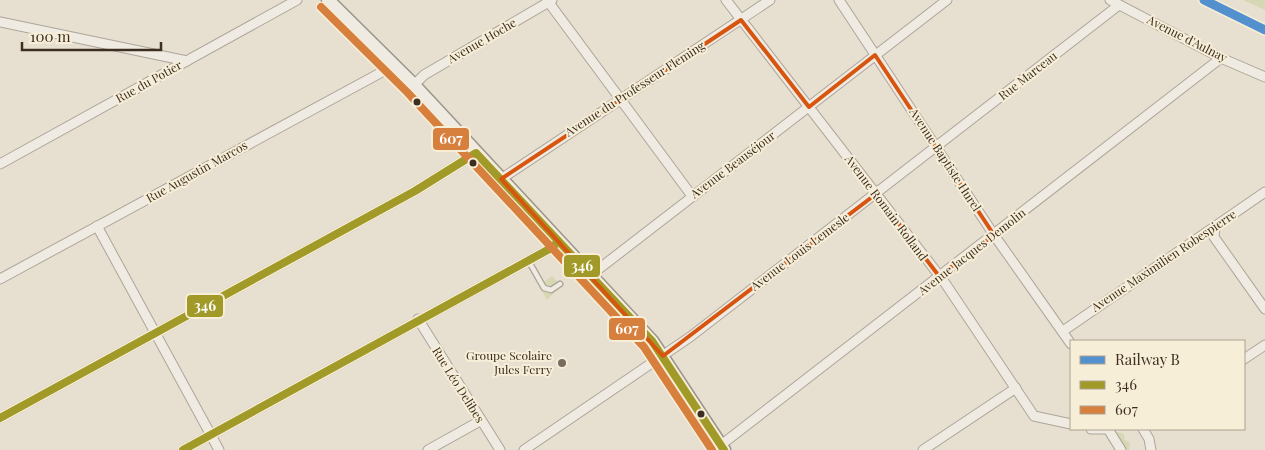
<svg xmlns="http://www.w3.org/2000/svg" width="1265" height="450" font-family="'Playfair Display',serif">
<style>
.green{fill:#d6d7b3}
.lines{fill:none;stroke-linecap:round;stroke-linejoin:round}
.service-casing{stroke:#ada599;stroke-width:7}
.minor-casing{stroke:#ada599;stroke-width:11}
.secondary-casing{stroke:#9c958a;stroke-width:15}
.service{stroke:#efebe3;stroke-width:4.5}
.minor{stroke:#efebe3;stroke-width:9}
.secondary{stroke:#efebe3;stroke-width:12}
.bus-1-casing{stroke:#f7eed8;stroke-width:11}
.bus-2-casing{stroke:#f7eed8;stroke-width:11}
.bus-1{stroke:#a29a28;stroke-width:8}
.bus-2{stroke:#d7803e;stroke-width:8}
.rail-1-casing{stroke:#f7eed8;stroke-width:12}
.rail-1{stroke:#5291ce;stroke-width:9}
.marked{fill:none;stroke:#d7550e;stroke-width:4;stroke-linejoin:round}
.bus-dot{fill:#3d2e20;stroke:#f7eed8;stroke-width:2}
.poi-dot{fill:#786c5e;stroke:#f7eed8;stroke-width:2}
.labels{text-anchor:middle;stroke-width:4;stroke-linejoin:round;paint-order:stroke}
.street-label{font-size:12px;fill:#3d2e20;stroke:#f7eed8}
.poi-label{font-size:12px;fill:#3d2e20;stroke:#f7eed8;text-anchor:end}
.line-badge{stroke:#f7eed8;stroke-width:2}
.badge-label{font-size:14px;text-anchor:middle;font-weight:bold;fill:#fff}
</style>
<rect width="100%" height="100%" fill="#e7e0d1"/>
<!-- green -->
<g class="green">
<path d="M1243 0H1265V10Z"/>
<path d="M552 276 561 286 547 300 539 286Z"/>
<path d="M1114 431 1124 434V439L1130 443 1129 450H1127Z"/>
</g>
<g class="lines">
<defs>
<path id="service" d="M528 260 544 288 551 290 560 284"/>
<g id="minor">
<path d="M547 0 692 196"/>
<path d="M726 0 945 283 1034 416 1071 424"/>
<path d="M839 0 994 235 1071 344"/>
<path d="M1110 0 1221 58 1265 77"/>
<path d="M0 22 187 61"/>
<path d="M414 85 424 75 552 0"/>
<path d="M0 164 297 0"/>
<path d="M501 179 770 0"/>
<path d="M97 226 219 450"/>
<path d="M1215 227 1214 237 1265 309"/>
<path d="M591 275 947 0"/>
<path d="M0 279 382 72 392 62"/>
<path d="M418 319 500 450"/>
<path d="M1063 331 1265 192"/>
<path d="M1244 359 1265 345"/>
<path d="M0 418 415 191 476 153"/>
<path d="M1091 429H1108"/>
<path d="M1108 429 1121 450"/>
<path d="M1143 429 1149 439 1151 450"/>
<path d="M721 445 1221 58"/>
<path d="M183 450 553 247 558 241"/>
<path d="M428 450 480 421"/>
<path d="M524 450 690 337 1119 5"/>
<path d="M923 450 1016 388"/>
</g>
<path id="secondary" d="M328 0 414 85 652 341 724 450"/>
</defs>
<!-- service casing -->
<use href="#service" class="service-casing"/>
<!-- minor casing -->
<use href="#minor" class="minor-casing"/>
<!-- secondary casing -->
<use href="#secondary" class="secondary-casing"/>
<!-- service -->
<use href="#service" class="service"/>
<!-- minor -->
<use href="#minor" class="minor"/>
<!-- secondary -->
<use href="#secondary" class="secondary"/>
<defs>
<g id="bus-1">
<path d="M0 418 415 191 476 153 652 341 724 450"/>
<path d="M183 450 553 247 558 241"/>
</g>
<path id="bus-2" d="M321 7 407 92 644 347 712 450"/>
</defs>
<!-- bus-1 casing -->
<use href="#bus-1" class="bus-1-casing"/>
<!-- bus-2 casing -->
<use href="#bus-2" class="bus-2-casing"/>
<!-- bus-1 -->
<use href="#bus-1" class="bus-1"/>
<!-- bus-2 -->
<use href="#bus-2" class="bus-2"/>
<defs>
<path id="rail-1" d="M1204 0 1265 30"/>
</defs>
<!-- rail-1 casing -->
<use href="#rail-1" class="rail-1-casing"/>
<!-- rail-1 -->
<use href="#rail-1" class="rail-1"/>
</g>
<!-- marked area -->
<path class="marked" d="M741 20 809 107 875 55 994 235 939 276 876 194 663 356 501 179Z"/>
<!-- markers -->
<g class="bus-dot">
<circle cx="417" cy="102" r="4.5"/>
<circle cx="473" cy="163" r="4.5"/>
<circle cx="701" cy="414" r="4.5"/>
</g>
<circle class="poi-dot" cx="562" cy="363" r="5"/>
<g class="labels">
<!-- street labels -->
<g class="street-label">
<text transform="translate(1187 39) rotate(27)" y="4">Avenue d'Aulnay</text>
<text transform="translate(482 41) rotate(-30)" y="4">Avenue Hoche</text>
<text transform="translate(1028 76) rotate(-38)" y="4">Rue Marceau</text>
<text transform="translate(149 82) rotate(-29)" y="4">Rue du Potier</text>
<text transform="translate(635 89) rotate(-33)" y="4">Avenue du Professeur Fleming</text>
<text transform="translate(945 160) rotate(57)" y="4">Avenue Baptiste Hurel</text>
<text transform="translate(733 165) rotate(-37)" y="4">Avenue Beauséjour</text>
<text transform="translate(197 172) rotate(-29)" y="4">Rue Augustin Marcos</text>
<text transform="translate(886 208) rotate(53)" y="4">Avenue Romain Rolland</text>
<text transform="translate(800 252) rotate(-37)" y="4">Avenue Louis Lemesle</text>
<text transform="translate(972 252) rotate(-38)" y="4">Avenue Jacques Demolin</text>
<text transform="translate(1164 261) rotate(-34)" y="4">Avenue Maximilien Robespierre</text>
<text transform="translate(458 385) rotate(58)" y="4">Rue Léo Delibes</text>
</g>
<!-- poi labels -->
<g class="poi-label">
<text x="552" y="360">Groupe Scolaire<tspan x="552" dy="14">Jules Ferry</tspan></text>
</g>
</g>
<g class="line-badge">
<rect x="432" y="127" width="38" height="24" rx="5" fill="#d7803e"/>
<rect x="563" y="254" width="38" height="24" rx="5" fill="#a29a28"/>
<rect x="186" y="294" width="38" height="24" rx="5" fill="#a29a28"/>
<rect x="608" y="317" width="38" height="24" rx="5" fill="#d7803e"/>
</g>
<g class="badge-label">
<text x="451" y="144">607</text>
<text x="582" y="271">346</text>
<text x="205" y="311">346</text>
<text x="627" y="334">607</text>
</g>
<!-- legend -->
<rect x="1070" y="340" width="175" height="90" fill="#f7eed8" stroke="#ada18e"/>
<rect x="1080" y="356" width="25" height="8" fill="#5291ce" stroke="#ada18e"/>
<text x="1115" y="365" font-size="15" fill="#3d2e20">Railway B</text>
<rect x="1080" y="381" width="25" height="8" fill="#a29a28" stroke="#ada18e"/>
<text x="1115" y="390" font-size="15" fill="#3d2e20">346</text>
<rect x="1080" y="406" width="25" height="8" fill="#d7803e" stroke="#ada18e"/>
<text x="1115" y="415" font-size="15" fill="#3d2e20">607</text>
<!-- scale -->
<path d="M22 42v8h139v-8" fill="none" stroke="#3d2e20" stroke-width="2.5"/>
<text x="30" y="42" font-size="15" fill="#3d2e20" stroke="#f7eed8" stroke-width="4" paint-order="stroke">100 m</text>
</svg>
